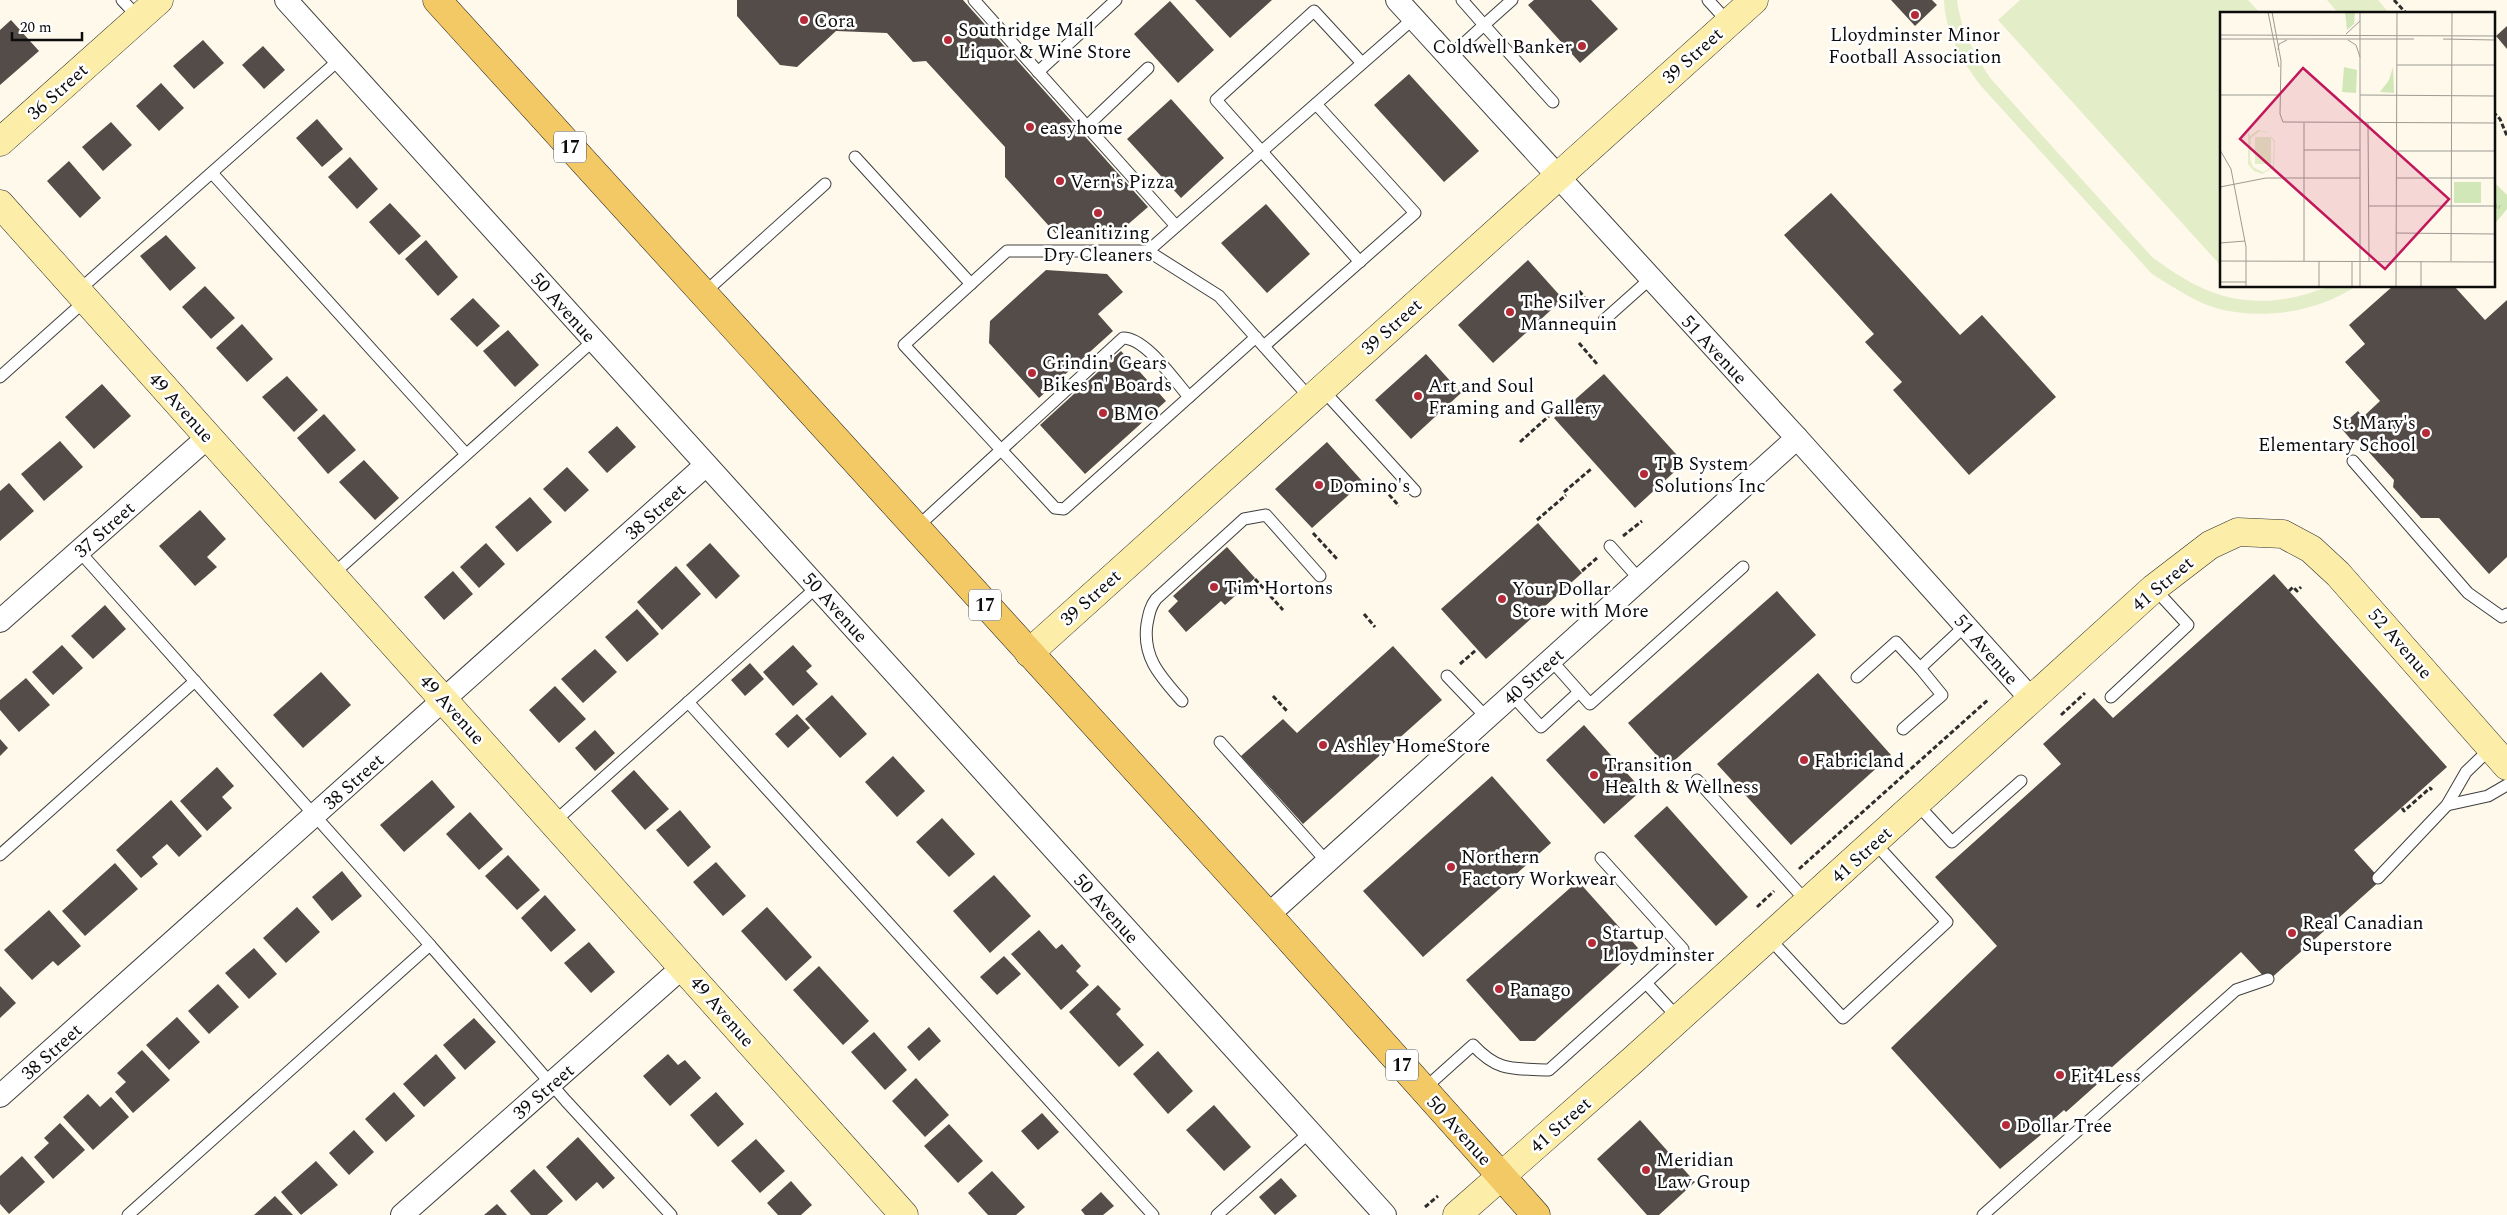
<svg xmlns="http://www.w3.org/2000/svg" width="2507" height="1215" font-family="Spectral,serif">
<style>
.park{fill:url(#park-tufts)}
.pitch{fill:#e3eec8}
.building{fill:#544c48}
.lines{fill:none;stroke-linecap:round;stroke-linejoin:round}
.lane-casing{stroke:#3f3f3f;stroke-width:13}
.street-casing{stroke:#3f3f3f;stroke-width:24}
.secondary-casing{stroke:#2e2e2e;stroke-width:29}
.primary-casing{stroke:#1d1d1d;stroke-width:29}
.path{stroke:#2e2e2e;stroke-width:3;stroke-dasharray:5 2.5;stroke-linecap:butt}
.lane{stroke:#fff;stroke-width:11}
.street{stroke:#fff;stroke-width:22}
.secondary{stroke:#fceea8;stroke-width:28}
.primary{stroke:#f3c966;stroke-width:28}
.poi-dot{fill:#b52a38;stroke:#fff;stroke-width:2}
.labels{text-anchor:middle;stroke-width:5;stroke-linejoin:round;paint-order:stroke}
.shield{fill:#fff;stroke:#555;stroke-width:1}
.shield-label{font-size:18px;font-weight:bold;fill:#0c0c0c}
.poi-label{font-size:19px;fill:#0c0c0c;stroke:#fff;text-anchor:start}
.street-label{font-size:19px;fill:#0c0c0c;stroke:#fff}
.inset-road{fill:none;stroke:#9d9a92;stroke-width:1}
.view{fill:#c2185b;fill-opacity:0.15;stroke:#c2185b;stroke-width:2.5}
.inset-edge{fill:none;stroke:#0c0c0c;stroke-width:2.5}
</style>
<defs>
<pattern id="park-tufts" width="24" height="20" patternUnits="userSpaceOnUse" patternTransform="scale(1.25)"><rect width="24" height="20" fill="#d2e7b7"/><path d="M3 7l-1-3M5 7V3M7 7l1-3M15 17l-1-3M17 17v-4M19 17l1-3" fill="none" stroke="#b3c59c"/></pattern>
</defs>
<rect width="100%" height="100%" fill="#fef9eb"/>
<!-- park -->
<path class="park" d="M2493 181 2507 195V209L2493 226Z"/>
<!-- pitch -->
<g class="pitch">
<path d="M1944 0H1957C1961 31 1974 53 1991 79L2152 257C2194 288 2230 307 2284 299 2301 297 2317 290 2333 286 2339 285 2349 286 2356 286 2319 312 2263 320 2219 309 2196 303 2172 286 2152 274L1981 86C1962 61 1945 32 1944 0Z"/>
<path d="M2020 0H2248L2261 14H2221V266L1998 20Z"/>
<path d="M2327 0H2378L2390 14H2339Z"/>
</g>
<!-- building -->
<g class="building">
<path d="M737 0H963L1148 207 1111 239 1057 235 1005 177V147L926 61 913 62 887 33 836 31 797 67 780 65 737 16Z"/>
<path d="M1195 0H1272L1230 38Z"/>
<path d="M1534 0H1591L1618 29 1580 63 1528 5Z"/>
<path d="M1891 0H1932L1937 5 1915 26Z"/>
<path d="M1170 1 1214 50 1178 83 1134 34Z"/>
<path d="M11 20 39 51 0 85V30Z"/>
<path d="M2507 26V49L2496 36Z"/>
<path d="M203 40 224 63 194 89 173 66Z"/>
<path d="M263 46 285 70 264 89 242 65Z"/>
<path d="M1409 74 1479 151 1444 182 1374 105Z"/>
<path d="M161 83 184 108 159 131 136 106Z"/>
<path d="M1171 99 1224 158 1181 198 1127 139Z"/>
<path d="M317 119 343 149 322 167 296 138Z"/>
<path d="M111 122 132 145 103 171 82 147Z"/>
<path d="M350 157 378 189 357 209 328 177Z"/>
<path d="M69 161 101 198 80 218 47 181Z"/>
<path d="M1831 193 1960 335 1982 315 2056 397 1969 475 1893 390 1902 382 1865 342 1874 334 1784 235Z"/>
<path d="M390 203 421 236 399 255 369 222Z"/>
<path d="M1266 204 1310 254 1267 293 1221 243Z"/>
<path d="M166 235 196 268 170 291 140 256Z"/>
<path d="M426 240 458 277 438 296 405 259Z"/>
<path d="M1528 260 1563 299 1493 363 1458 325Z"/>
<path d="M1046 270 1107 274 1123 292 1098 314 1113 331 1039 398 989 343 990 321Z"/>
<path d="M205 286 235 318 211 339 182 307Z"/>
<path d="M2393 286H2454L2485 320 2507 300V557L2489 574 2439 518H2421L2393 487 2394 480 2358 440 2354 443 2340 427 2358 411 2363 417 2380 401 2345 362 2365 344 2349 325Z"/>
<path d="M473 298 500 326 477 347 450 319Z"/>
<path d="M242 324 273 359 247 382 216 348Z"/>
<path d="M508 330 539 365 515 387 483 351Z"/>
<path d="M1121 351 1166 401 1085 474 1040 425Z"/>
<path d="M1426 354 1461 393 1411 439 1375 400Z"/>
<path d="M1604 374 1684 463 1635 508 1554 418Z"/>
<path d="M287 376 318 410 294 432 262 397Z"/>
<path d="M102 384 131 416 94 449 65 417Z"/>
<path d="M324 414 356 450 328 474 297 438Z"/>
<path d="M617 426 636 447 607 473 588 452Z"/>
<path d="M60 441 83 467 44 501 21 474Z"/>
<path d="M1327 442 1363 482 1312 528 1275 489Z"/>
<path d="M364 460 399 498 375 520 339 482Z"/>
<path d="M567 467 589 490 565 512 543 489Z"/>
<path d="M9 483 34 511 0 541V491Z"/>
<path d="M530 497 552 522 517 552 495 527Z"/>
<path d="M200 510 226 539 207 557 217 567 195 586 159 546Z"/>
<path d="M1538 523 1582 573 1486 659 1441 609Z"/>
<path d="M486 543 505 564 479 588 460 567Z"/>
<path d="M710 543 740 576 716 599 686 565Z"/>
<path d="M1227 547 1255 578 1225 605 1221 601 1186 632 1168 611 1178 601 1173 596Z"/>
<path d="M676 566 701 594 662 630 637 602Z"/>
<path d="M453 571 473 594 444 620 424 597Z"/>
<path d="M2274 574 2447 767 2354 850 2381 880 2268 981 2241 952 2101 1077 2103 1079 2066 1112 2064 1110 2041 1130 2043 1133 2000 1169 1891 1048 1997 946 1935 877 2061 764 2043 744 2094 698 2113 718Z"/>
<path d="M1777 591 1816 635 1667 767 1628 723Z"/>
<path d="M105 605 126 629 93 659 71 636Z"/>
<path d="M637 609 659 634 627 662 605 637Z"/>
<path d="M62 645 83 668 53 695 32 672Z"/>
<path d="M793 645 812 666 806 671 818 684 793 706 763 672Z"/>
<path d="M1393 646 1442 700 1303 824 1241 756 1283 719 1297 733Z"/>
<path d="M595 649 617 672 583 703 561 679Z"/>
<path d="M750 663 764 679 745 696 731 680Z"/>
<path d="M321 672 351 705 303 748 273 715Z"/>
<path d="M1818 673 1891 755 1791 845 1717 764Z"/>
<path d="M26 678 50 705 19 732 0 710V700Z"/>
<path d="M555 686 586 719 559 743 529 710Z"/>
<path d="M832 695 867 734 840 758 805 719Z"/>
<path d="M797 714 810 728 788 748 775 734Z"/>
<path d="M1584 725 1642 790 1604 824 1546 760Z"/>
<path d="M595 730 615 753 595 771 575 748Z"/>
<path d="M0 739 8 748 0 756Z"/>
<path d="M893 756 925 791 897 817 865 782Z"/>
<path d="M217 767 234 786 222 797 232 808 207 831 180 801Z"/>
<path d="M634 770 669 809 645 830 611 791Z"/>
<path d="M1492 776 1551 843 1423 957 1363 891Z"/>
<path d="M432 780 455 807 404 852 380 825Z"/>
<path d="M171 800 202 836 179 857 167 844 152 857 158 864 141 878 116 850Z"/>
<path d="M1667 806 1748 897 1716 926 1634 836Z"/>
<path d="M680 810 711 847 688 867 656 830Z"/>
<path d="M470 812 503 849 479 870 446 834Z"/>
<path d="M942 818 975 854 949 877 916 842Z"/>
<path d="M508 855 540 890 517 910 485 876Z"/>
<path d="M716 862 746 896 723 916 693 882Z"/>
<path d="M115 863 138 889 85 936 62 911Z"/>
<path d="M342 871 362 896 332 921 312 897Z"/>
<path d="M994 875 1031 916 990 953 953 911Z"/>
<path d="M1578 881 1638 948 1535 1041H1520L1466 980Z"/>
<path d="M545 895 576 930 551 952 521 918Z"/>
<path d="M297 907 320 932 286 963 263 938Z"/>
<path d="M767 907 812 957 786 981 741 931Z"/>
<path d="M49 910 81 946 58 966 53 961 32 980 4 950Z"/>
<path d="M1039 930 1056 949 1062 944 1081 966 1076 971 1089 985 1061 1010 1011 954Z"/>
<path d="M589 942 615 972 591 993 564 963Z"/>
<path d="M254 948 277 974 249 999 225 973Z"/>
<path d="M1004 956 1021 974 997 995 980 977Z"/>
<path d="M819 966 869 1021 843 1045 793 990Z"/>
<path d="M218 984 239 1007 209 1034 188 1011Z"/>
<path d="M1098 985 1121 1009 1116 1014 1144 1045 1119 1067 1069 1012Z"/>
<path d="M0 986 16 1003 0 1018Z"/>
<path d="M177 1017 200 1042 169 1070 146 1045Z"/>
<path d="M474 1018 496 1042 465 1070 443 1045Z"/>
<path d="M929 1027 941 1041 919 1061 907 1047Z"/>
<path d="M874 1032 907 1070 885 1090 851 1052Z"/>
<path d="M142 1050 170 1080 133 1113 115 1092 126 1082 117 1073Z"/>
<path d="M1158 1051 1193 1091 1168 1114 1133 1074Z"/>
<path d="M436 1054 456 1078 424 1107 403 1084Z"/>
<path d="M668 1054 678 1065 685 1060 701 1078 670 1106 643 1076Z"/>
<path d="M916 1078 949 1115 925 1137 892 1101Z"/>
<path d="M394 1092 415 1116 386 1142 365 1119Z"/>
<path d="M716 1092 744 1124 718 1147 690 1115Z"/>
<path d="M88 1094 100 1107 111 1097 129 1117 93 1150 63 1117Z"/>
<path d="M1214 1105 1251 1147 1224 1171 1186 1130Z"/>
<path d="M1042 1113 1059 1132 1038 1150 1021 1131Z"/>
<path d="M1640 1120 1695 1182 1659 1215H1647L1597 1159Z"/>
<path d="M60 1123 85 1150 53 1179 34 1157 49 1143 44 1138Z"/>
<path d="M949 1124 983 1161 958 1183 924 1146Z"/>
<path d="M354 1130 374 1152 349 1175 329 1153Z"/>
<path d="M578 1137 615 1178 603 1189 597 1182 576 1201 546 1167Z"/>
<path d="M756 1139 785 1171 760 1193 731 1161Z"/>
<path d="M22 1156 45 1182 9 1214 0 1204V1176Z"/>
<path d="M316 1161 338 1185 301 1215 281 1192Z"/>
<path d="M534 1169 563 1201 547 1215H531L510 1191Z"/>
<path d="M992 1171 1025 1207 1016 1215H988L968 1193Z"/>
<path d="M1281 1178 1297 1196 1275 1215 1259 1197Z"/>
<path d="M791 1181 812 1205 801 1215H778L767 1203Z"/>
<path d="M1101 1192 1114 1206 1103 1215H1085L1081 1210Z"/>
<path d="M275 1196 293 1215H254Z"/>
<path d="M497 1204 507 1215H484Z"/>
</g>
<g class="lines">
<defs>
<g id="lane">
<path d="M122 0 139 18"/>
<path d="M974 0 1176 226"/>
<path d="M1512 0 1484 25 1553 102"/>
<path d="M1708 0 1729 23"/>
<path d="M1449 57 1484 25 1462 0"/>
<path d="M1038 72 1116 0"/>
<path d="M1087 126 1148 68"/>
<path d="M855 157 971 284"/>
<path d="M212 173 466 454"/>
<path d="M1148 251 1414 18"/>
<path d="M1360 262 1216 100 1314 11 1362 63"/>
<path d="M78 291 340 59"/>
<path d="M704 293 825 184"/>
<path d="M1604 320 1650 279"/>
<path d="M1256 337 1064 509 1055 508 904 345 1007 251H1148L1219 296 1310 398"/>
<path d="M1264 346 1415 213 1316 104"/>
<path d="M0 377 86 300"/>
<path d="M1322 389 1415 491"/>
<path d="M2353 461 2468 593 2502 617 2507 614"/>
<path d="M916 528 1123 338C1146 338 1174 380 1189 397"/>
<path d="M1610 546 1640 580"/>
<path d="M79 551 430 945"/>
<path d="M332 575 594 340"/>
<path d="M1551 660 1590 704 1743 567"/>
<path d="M1447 676 1487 718"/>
<path d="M1857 677 1896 642 1920 668 1966 625"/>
<path d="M1512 695 1541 727 1579 692"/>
<path d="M2111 697 2188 625 2154 588"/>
<path d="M1182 701C1161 677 1142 658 1147 624 1149 614 1150 607 1156 599L1244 519 1266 515 1320 576"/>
<path d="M688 702 1153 1215"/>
<path d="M1903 729 1942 695 1920 668"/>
<path d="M1220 742 1327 862"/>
<path d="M1697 780 1807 902"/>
<path d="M1917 804 1952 842 2021 781"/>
<path d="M2447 805 2488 796 2507 785"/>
<path d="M554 822 817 587"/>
<path d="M0 855 195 681"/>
<path d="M1601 858 1683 949 1646 983"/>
<path d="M2378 878 2447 805 2466 772 2492 747"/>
<path d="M1769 938 1843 1018 1947 922 1874 842"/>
<path d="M1424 1089 1473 1045C1499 1073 1514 1068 1549 1070L1646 983 1679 1019"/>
<path d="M128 1215 430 945 566 1101 671 1215"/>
<path d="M1217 1215 1310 1132"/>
<path d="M1983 1215 2236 990 2268 979"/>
</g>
<g id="street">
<path d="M286 0 1385 1215"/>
<path d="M1397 0 1797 438 2031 699"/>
<path d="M0 621 208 437"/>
<path d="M1268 915 1797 438"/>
<path d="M0 1096 706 465"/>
<path d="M402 1215 684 966"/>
</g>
<g id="secondary">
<path d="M0 142 159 0"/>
<path d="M0 204 904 1215"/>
<path d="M1029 653 1754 0"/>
<path d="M1457 1215 1633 1060 2154 588 2210 545 2238 532 2283 534 2311 549 2338 574 2507 766"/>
</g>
<path id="primary" d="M437 0 1268 915 1536 1215"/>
</defs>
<!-- lane casing -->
<use href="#lane" class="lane-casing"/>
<!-- street casing -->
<use href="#street" class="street-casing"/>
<!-- secondary casing -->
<use href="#secondary" class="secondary-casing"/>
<!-- primary casing -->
<use href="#primary" class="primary-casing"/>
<!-- path -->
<g class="path">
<path d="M2394 0 2407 14"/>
<path d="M2493 112 2500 119 2507 136"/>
<path d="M1579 291 1593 307"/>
<path d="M1579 343 1597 364"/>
<path d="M1520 442 1549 416"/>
<path d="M1384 489 1399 506"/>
<path d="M1564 492 1591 469"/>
<path d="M1537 520 1566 495"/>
<path d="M1313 533 1338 560"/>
<path d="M1623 536 1642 521"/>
<path d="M1582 571 1597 558"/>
<path d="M1255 579 1283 610"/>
<path d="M2289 591 2293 587 2297 591 2301 587"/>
<path d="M1364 614 1375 627"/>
<path d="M1460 664 1476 650"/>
<path d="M1273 696 1287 711"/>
<path d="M2061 715 2085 693"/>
<path d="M2402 808 2404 811 2430 788 2432 790"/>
<path d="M1799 869 1989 699"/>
<path d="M1757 907 1774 891"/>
<path d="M1425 1207 1438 1196"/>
</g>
<!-- lane -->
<use href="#lane" class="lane"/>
<!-- street -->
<use href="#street" class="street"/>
<!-- secondary -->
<use href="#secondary" class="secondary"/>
<!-- primary -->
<use href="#primary" class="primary"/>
</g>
<!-- markers -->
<g class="poi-dot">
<circle cx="1915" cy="15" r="5"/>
<circle cx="804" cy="20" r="5"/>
<circle cx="948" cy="40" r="5"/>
<circle cx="1582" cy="46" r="5"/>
<circle cx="1030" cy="127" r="5"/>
<circle cx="1060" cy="181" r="5"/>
<circle cx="1098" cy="213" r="5"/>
<circle cx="1510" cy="312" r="5"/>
<circle cx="1032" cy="373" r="5"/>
<circle cx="1418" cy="396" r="5"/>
<circle cx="1103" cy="413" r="5"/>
<circle cx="2426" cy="433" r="5"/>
<circle cx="1644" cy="474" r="5"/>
<circle cx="1319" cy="485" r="5"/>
<circle cx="1214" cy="587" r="5"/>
<circle cx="1502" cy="599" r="5"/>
<circle cx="1323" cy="745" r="5"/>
<circle cx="1804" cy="760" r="5"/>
<circle cx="1594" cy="775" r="5"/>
<circle cx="1451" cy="867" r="5"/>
<circle cx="2292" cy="933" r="5"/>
<circle cx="1592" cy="943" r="5"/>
<circle cx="1499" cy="989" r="5"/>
<circle cx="2060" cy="1075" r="5"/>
<circle cx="2006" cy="1125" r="5"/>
<circle cx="1646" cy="1170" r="5"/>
</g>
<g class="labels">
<!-- shield labels -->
<g class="shield">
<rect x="554" y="131.5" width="32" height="31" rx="4"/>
<rect x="969" y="589.5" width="32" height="31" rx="4"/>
<rect x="1386" y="1049.5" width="32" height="31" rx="4"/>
</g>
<g class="shield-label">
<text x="570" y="153">17</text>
<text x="985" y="611">17</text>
<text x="1402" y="1071">17</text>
</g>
<!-- poi labels -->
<g class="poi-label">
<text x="814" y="27">Cora</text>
<text x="958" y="36">Southridge Mall<tspan x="958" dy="22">Liquor &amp; Wine Store</tspan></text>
<text x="1915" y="41" text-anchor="middle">Lloydminster Minor<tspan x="1915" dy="22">Football Association</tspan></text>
<text x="1572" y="53" text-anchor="end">Coldwell Banker</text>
<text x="1040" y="134">easyhome</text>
<text x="1070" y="188">Vern's Pizza</text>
<text x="1098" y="239" text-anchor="middle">Cleanitizing<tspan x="1098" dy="22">Dry Cleaners</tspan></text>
<text x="1520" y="308">The Silver<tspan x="1520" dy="22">Mannequin</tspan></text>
<text x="1042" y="369">Grindin' Gears<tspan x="1042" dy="22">Bikes n' Boards</tspan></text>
<text x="1428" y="392">Art and Soul<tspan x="1428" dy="22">Framing and Gallery</tspan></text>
<text x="1113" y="420">BMO</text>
<text x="2416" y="429" text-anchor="end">St. Mary's<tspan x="2416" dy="22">Elementary School</tspan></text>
<text x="1654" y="470">T B System<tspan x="1654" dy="22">Solutions Inc</tspan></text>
<text x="1329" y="492">Domino's</text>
<text x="1224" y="594">Tim Hortons</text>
<text x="1512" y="595">Your Dollar<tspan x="1512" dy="22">Store with More</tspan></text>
<text x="1333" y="752">Ashley HomeStore</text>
<text x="1814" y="767">Fabricland</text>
<text x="1604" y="771">Transition<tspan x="1604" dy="22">Health &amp; Wellness</tspan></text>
<text x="1461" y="863">Northern<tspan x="1461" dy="22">Factory Workwear</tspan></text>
<text x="2302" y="929">Real Canadian<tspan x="2302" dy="22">Superstore</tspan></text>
<text x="1602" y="939">Startup<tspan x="1602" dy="22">Lloydminster</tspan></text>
<text x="1509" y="996">Panago</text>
<text x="2070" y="1082">Fit4Less</text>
<text x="2016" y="1132">Dollar Tree</text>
<text x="1656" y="1166">Meridian<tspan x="1656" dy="22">Law Group</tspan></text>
</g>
<!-- street labels -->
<g class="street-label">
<text transform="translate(1692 55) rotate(-42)" y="7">39 Street</text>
<text transform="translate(57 91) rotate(-42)" y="7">36 Street</text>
<text transform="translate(564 307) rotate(48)" y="7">50 Avenue</text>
<text transform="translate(1391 326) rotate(-42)" y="7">39 Street</text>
<text transform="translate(1715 349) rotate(47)" y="7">51 Avenue</text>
<text transform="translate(182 407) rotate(48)" y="7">49 Avenue</text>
<text transform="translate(655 511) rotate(-42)" y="7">38 Street</text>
<text transform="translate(104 529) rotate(-42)" y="7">37 Street</text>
<text transform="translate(2162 583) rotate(-40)" y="7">41 Street</text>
<text transform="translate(1090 597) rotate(-42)" y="7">39 Street</text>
<text transform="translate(836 607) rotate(48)" y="7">50 Avenue</text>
<text transform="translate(2401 643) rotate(49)" y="7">52 Avenue</text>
<text transform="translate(1987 649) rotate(49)" y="7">51 Avenue</text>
<text transform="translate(1533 676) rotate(-42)" y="7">40 Street</text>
<text transform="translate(453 709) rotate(48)" y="7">49 Avenue</text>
<text transform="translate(353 781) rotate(-42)" y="7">38 Street</text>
<text transform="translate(1861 854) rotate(-42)" y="7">41 Street</text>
<text transform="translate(1107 908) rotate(48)" y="7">50 Avenue</text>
<text transform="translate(723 1011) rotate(49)" y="7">49 Avenue</text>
<text transform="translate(51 1051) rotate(-42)" y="7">38 Street</text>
<text transform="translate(543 1091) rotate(-41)" y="7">39 Street</text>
<text transform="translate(1560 1124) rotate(-41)" y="7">41 Street</text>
<text transform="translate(1460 1130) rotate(48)" y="7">50 Avenue</text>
</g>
</g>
<!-- overview -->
<g transform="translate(2220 12)">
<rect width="275" height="275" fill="#fef9eb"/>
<path d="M124 55 137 58 136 81 122 80ZM173 55 174 81 160 80 169 68Z" fill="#d2e7b7"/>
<path d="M125 0H135L134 12 127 18ZM234 170H261V191H234Z" fill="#d2e7b7"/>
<path d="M38 118 48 120 55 129 54 155 42 162 34 159 28 152V120L30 124ZM40 119 49 121 54 130 53 154 43 160 33 155 30 148 31 126ZM35 125H51V152H35Z" fill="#e3eec8" fill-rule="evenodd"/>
<path class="inset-road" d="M48 0 59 55M52 0 61 49 60 102 63 110 275 111M140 0V275M126 22 140 9M0 23 275 24M0 27H194M223 27 275 28M128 28 136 33 140 45M58 38 59 32 67 28M177 53H275M0 83H60M140 83 275 84M84 111V249M148 111 149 249M0 138 11 157 26 235V275M84 138H140M176 139H275M176 166H275M0 175 46 166H140M149 194H275M176 221 275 222M0 231 25 229M0 249 275 250M132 249V275M201 249V275M231 249 232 0M0 270H26M99 275V249M176 275 177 0"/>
<path class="view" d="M83 56 229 187 165 257 20 127Z"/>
<rect width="275" height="275" class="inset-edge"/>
</g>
<!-- scale -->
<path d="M12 32v8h70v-8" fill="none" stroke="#0c0c0c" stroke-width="2.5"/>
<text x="20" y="32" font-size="15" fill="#0c0c0c" stroke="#ffffff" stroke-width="4" paint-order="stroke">20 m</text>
</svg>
